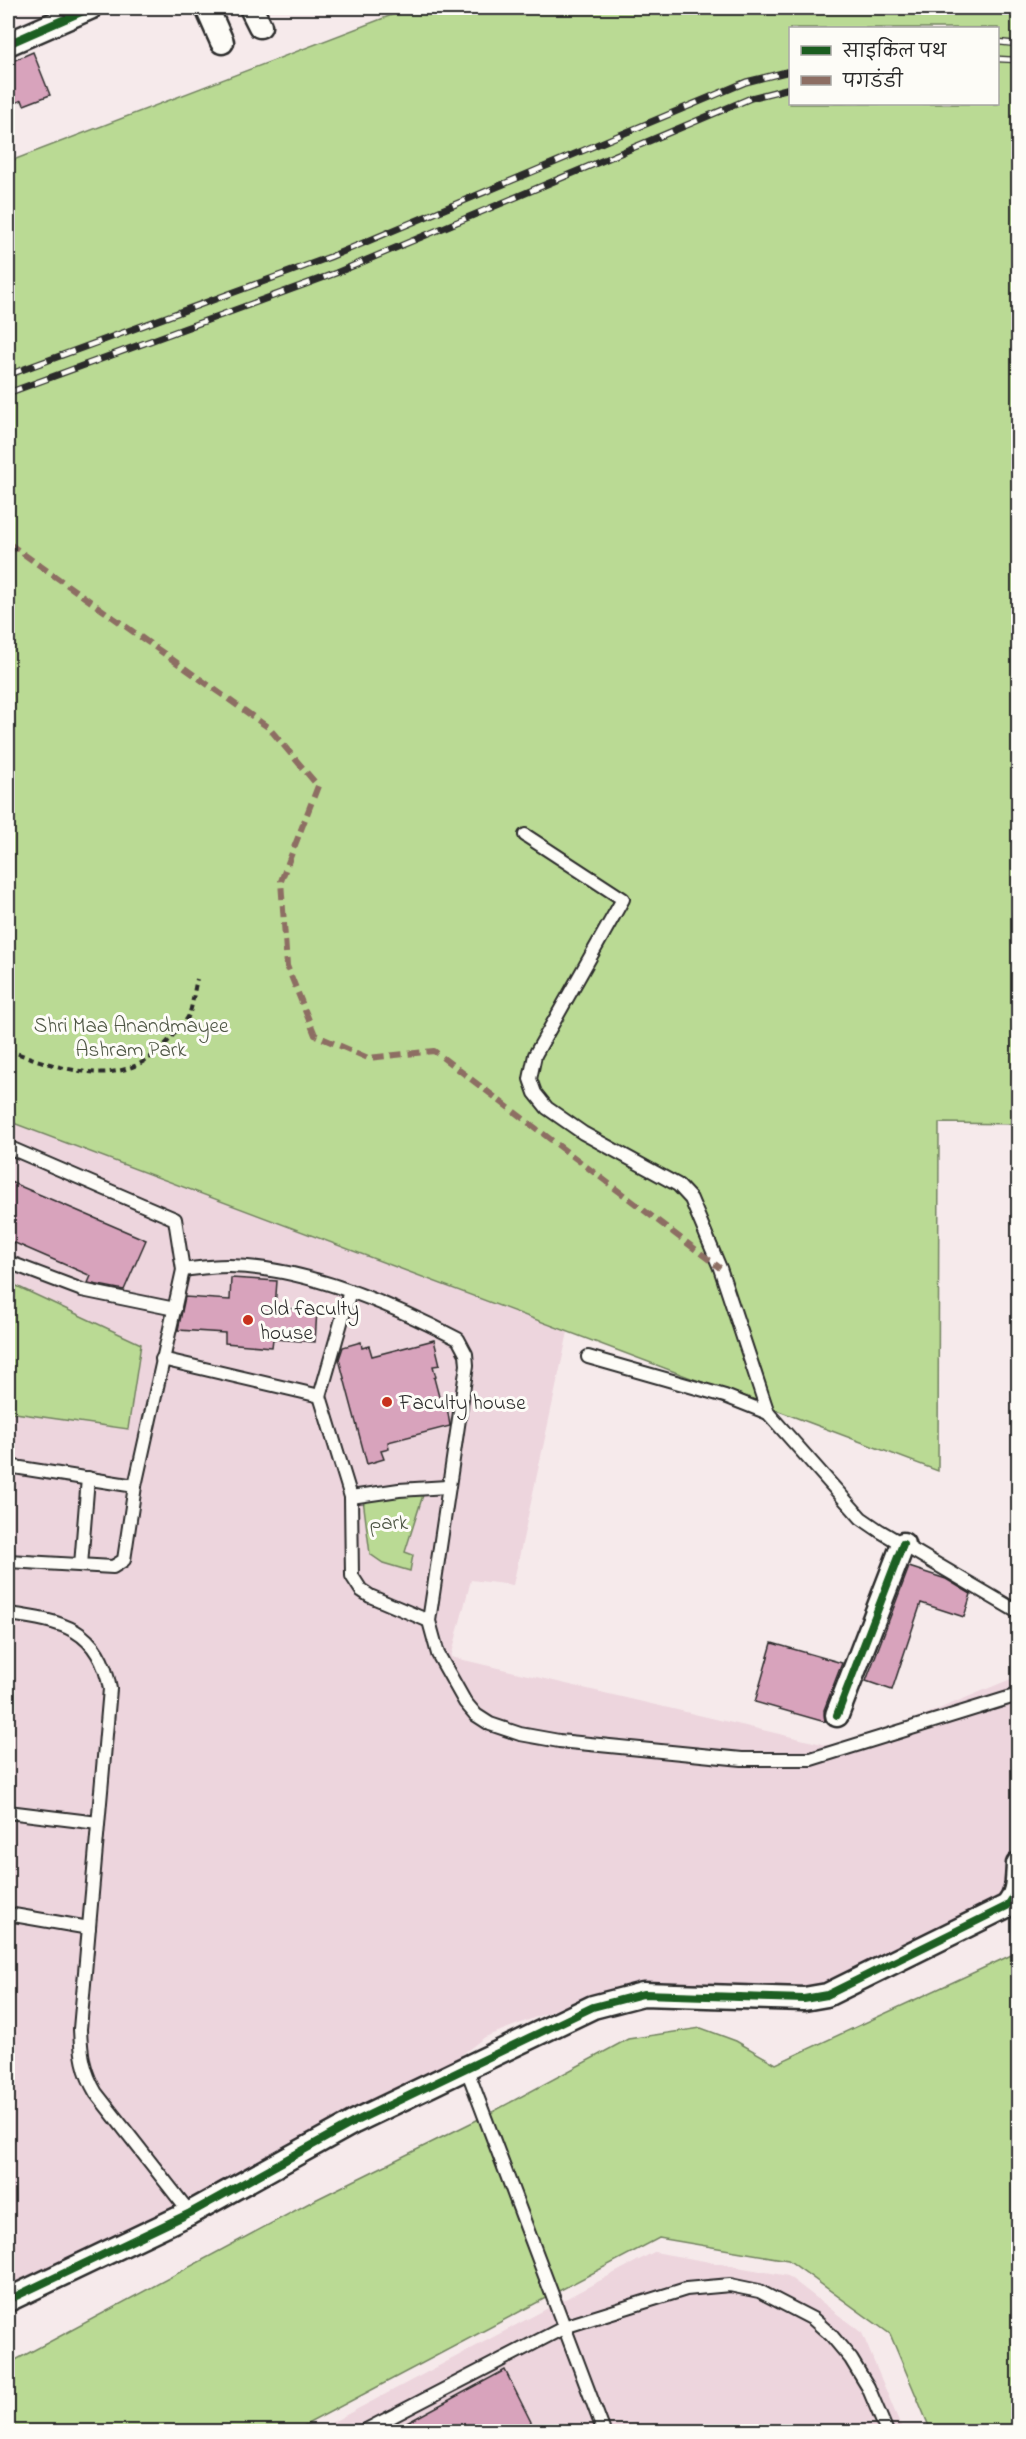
<svg xmlns="http://www.w3.org/2000/svg" width="1026" height="2439" font-family="'Indie Flower','Playpen Sans Deva',sans-serif">
<style>
.built{fill:#edd5dd}
.green{fill:#bada94;stroke:#728260;stroke-width:1.5;fill-rule:evenodd}
.building{fill:#d8a3bc;stroke:#2b2b2b;stroke-width:1.5}
.lines{fill:none;stroke-linecap:round;stroke-linejoin:round}
.service-casing{stroke:#2b2b2b;stroke-width:16}
.minor-casing{stroke:#2b2b2b;stroke-width:27}
.path{stroke:#2b2b2b;stroke-width:4;stroke-dasharray:6 4.5;stroke-linecap:butt}
.service{stroke:#fdfcf7;stroke-width:12}
.minor{stroke:#fdfcf7;stroke-width:22}
.rail-casing{stroke:#2b2b2b;stroke-width:7}
.rail{stroke:#fdfcf7;stroke-width:4.5;stroke-dasharray:14;stroke-linecap:butt}
.quiet{stroke:#8d6e63;stroke-width:6;stroke-dasharray:12 6;stroke-linecap:butt}
.cycleway-casing{stroke:#fdfcf7;stroke-width:11}
.cycleway{stroke:#1b5e20;stroke-width:8}
.poi-dot{fill:#c8321e;stroke:#fdfcf7;stroke-width:2}
.labels{text-anchor:middle;stroke-width:6;stroke-linejoin:round;paint-order:stroke}
.park-label{font-size:21px;fill:#4f5745;stroke:#fdfcf7}
.poi-label{font-size:21px;fill:#2b2b2b;stroke:#fdfcf7;text-anchor:start}
</style>
<rect width="100%" height="100%" fill="#f6eaeb"/>
<filter id="ink" filterUnits="userSpaceOnUse"><feTurbulence type="fractalNoise" baseFrequency=".0167" numOctaves="2"/><feDisplacementMap in="SourceGraphic" scale="12" xChannelSelector="R" yChannelSelector="G"/><feConvolveMatrix kernelMatrix="1 2 1 2 8 2 1 2 1" color-interpolation-filters="sRGB"/></filter>
<g filter="url(#ink)">
<!-- built -->
<g class="built">
<path d="M8 1120 568 1332 513 1585 471 1580 451 1657 843 1749 1018 1676V1743L1011 1889 967 1928 816 1988H632L578 2001 485 2037 443 2069 8 2297Z"/>
<path d="M654 2252 788 2276 862 2333 903 2431 314 2432Z"/>
</g>
<!-- green -->
<g class="green">
<path d="M410 8H1018V1124L939 1123 938 1471 8 1121V162ZM790 28H998V104H790Z"/>
<path d="M8 1282 141 1344 128 1429 8 1412Z"/>
<path d="M423 1495 405 1552 413 1555 410 1571 383 1563 370 1554 363 1499Z"/>
<path d="M1018 1952V2431H931L890 2334 788 2260 659 2238 294 2431 8 2432V2364L313 2201 485 2116 628 2039 701 2028 736 2041 776 2064Z"/>
</g>
<!-- building -->
<g class="building">
<path d="M33 52 50 95 24 105 22 100 8 106V63Z"/>
<path d="M8 1181 146 1240 124 1290 88 1283 91 1276 8 1240Z"/>
<path d="M231 1278 277 1281 275 1308 317 1310 315 1342 273 1339 272 1347 225 1343V1333L178 1330 185 1297 230 1300Z"/>
<path d="M434 1340 440 1365 433 1366 436 1377 434 1378 442 1408 447 1407 450 1426 388 1442 389 1449 381 1451 384 1459 367 1464 339 1359 343 1347 361 1342 362 1348 369 1346 372 1356Z"/>
<path d="M909 1567 946 1579 971 1594 964 1617 921 1603 892 1690 866 1681Z"/>
<path d="M772 1643 842 1663 824 1710 825 1722 755 1702Z"/>
<path d="M505 2370 536 2432H390Z"/>
</g>
<g class="lines">
<defs>
<g id="service">
<path d="M525 835 623 899 535 1055 530 1079 535 1093 547 1108 583 1133 678 1185 691 1199 720 1268 768 1413 861 1518 880 1531 1018 1612"/>
<path d="M8 1147 175 1219 183 1270C198 1268 214 1266 229 1266 305 1267 391 1304 458 1339L466 1354 467 1365 429 1621 438 1654 465 1702 476 1715 490 1724 520 1734 559 1741 742 1759H811L1018 1695"/>
<path d="M8 1262 82 1290 175 1309"/>
<path d="M588 1357 725 1396 768 1413"/>
<path d="M162 1359 320 1396 351 1497 352 1576 361 1590 370 1596 429 1621"/>
<path d="M320 1396 350 1291"/>
<path d="M8 1466 135 1486"/>
<path d="M351 1497 399 1490 447 1487"/>
<path d="M8 1561 113 1567 124 1560 135 1486 183 1270"/>
<path d="M81 1565 88 1478"/>
<path d="M8 1614C62 1621 99 1628 110 1689L80 2029C81 2054 83 2071 96 2093L190 2213"/>
<path d="M8 1812 98 1823"/>
<path d="M8 1914 89 1928"/>
<path d="M466 2067 604 2432"/>
<path d="M362 2432 567 2326 686 2289 730 2285 759 2291 813 2319 831 2335 851 2359 868 2387 887 2432"/>
</g>
<g id="minor">
<path d="M207 8 222 42"/>
<path d="M251 8 260 26"/>
<path d="M8 44 90 8"/>
<path d="M837 1715 903 1544"/>
<path d="M8 2300 190 2213 354 2122 593 2007 643 1994 804 1999 827 1995 1007 1906C1018 1894 1017 1880 1018 1864"/>
</g>
</defs>
<!-- service casing -->
<use href="#service" class="service-casing"/>
<!-- minor casing -->
<use href="#minor" class="minor-casing"/>
<!-- path -->
<path class="path" d="M8 1050C64 1070 124 1093 169 1040 175 1032 185 1024 189 1015 193 1004 194 990 197 979"/>
<!-- service -->
<use href="#service" class="service"/>
<!-- minor -->
<use href="#minor" class="minor"/>
<defs>
<g id="rail">
<path d="M998 42 1018 44"/>
<path d="M998 59 1018 60"/>
<path d="M8 375 330 257 746 82 790 71"/>
<path d="M8 393 336 273 751 98 790 88"/>
</g>
</defs>
<!-- rail casing -->
<use href="#rail" class="rail-casing"/>
<!-- rail -->
<use href="#rail" class="rail"/>
<!-- quiet -->
<path class="quiet" d="M8 543 269 728 318 786 281 881 287 966 315 1035 368 1058 434 1051 720 1268"/>
<defs>
<g id="cycleway">
<path d="M8 44 90 8"/>
<path d="M837 1715 903 1544"/>
<path d="M8 2300 190 2213 354 2122 593 2007 643 1994 804 1999 827 1995 1007 1906C1018 1894 1017 1880 1018 1864"/>
</g>
</defs>
<!-- cycleway casing -->
<use href="#cycleway" class="cycleway-casing"/>
<!-- cycleway -->
<use href="#cycleway" class="cycleway"/>
</g>
</g>
<!-- markers -->
<g class="poi-dot">
<circle cx="248" cy="1320" r="6"/>
<circle cx="387" cy="1402" r="6"/>
</g>
<g class="labels">
<!-- park labels -->
<g class="park-label">
<text x="131" y="1032">Shri Maa Anandmayee<tspan x="131" dy="24">Ashram Park</tspan></text>
<text x="389" y="1529">park</text>
</g>
<!-- poi labels -->
<g class="poi-label">
<text x="260" y="1315">Old faculty<tspan x="260" dy="24">house</tspan></text>
<text x="399" y="1409">Faculty house</text>
</g>
</g>
<!-- margin -->
<rect width="1026" height="2439" fill="none" stroke="#fdfcf7" stroke-width="30"/>
<rect x="15" y="15" width="996" height="2409" fill="none" stroke="#2b2b2b" stroke-width="2" filter="url(#ink)"/>
<!-- legend -->
<rect x="789" y="27" width="210" height="78" fill="#fdfcf7" stroke="#a9a8a5" stroke-width="1.5"/>
<rect x="801" y="46" width="30" height="9" fill="#1b5e20" stroke="#a9a8a5" stroke-width="1.5"/>
<text x="843" y="57" font-size="18" fill="#2b2b2b">साइकिल पथ</text>
<rect x="801" y="76" width="30" height="9" fill="#8d6e63" stroke="#a9a8a5" stroke-width="1.5"/>
<text x="843" y="87" font-size="18" fill="#2b2b2b">पगडंडी</text>
</svg>
